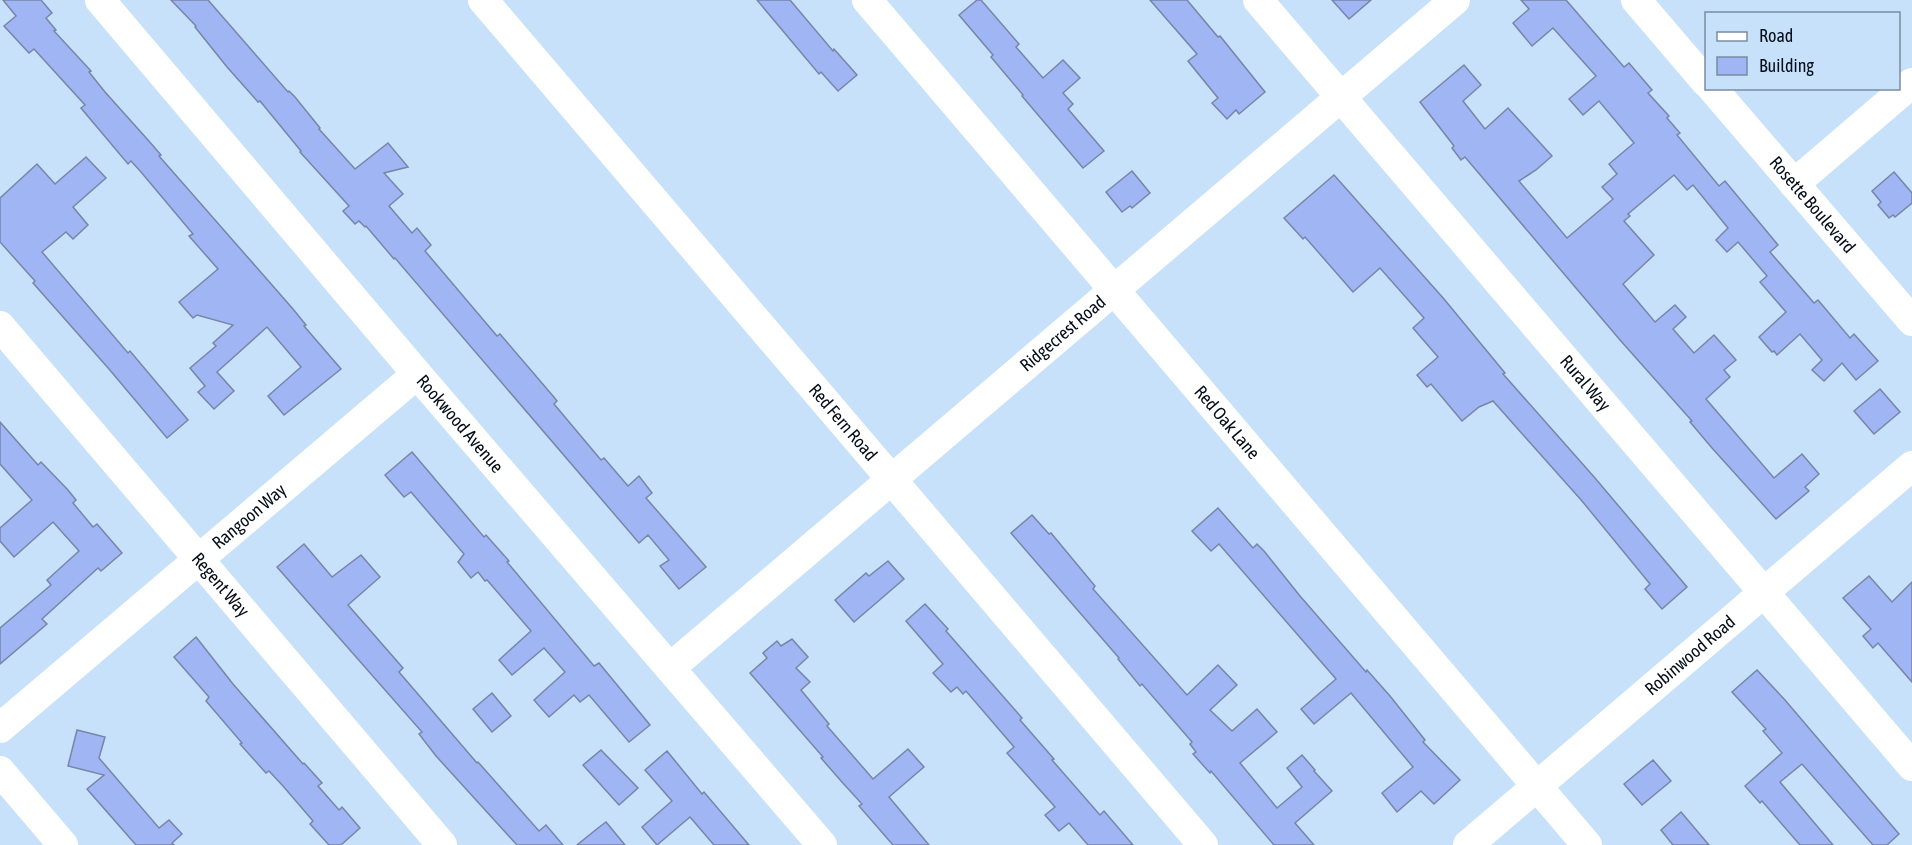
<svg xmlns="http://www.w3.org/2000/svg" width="1912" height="845" font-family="'Asap Condensed',sans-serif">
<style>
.building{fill:#9fb5f4;stroke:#7885a8;stroke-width:1.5}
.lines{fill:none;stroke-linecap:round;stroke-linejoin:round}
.minor{stroke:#fff;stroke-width:30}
.labels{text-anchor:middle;stroke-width:6;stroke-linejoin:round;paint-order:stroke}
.street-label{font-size:18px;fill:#040d17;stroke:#c8e1fb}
</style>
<rect width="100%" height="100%" fill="#c8e1fb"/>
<!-- building -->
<g class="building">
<path d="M3 0H41L52 13 46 18 56 30 54 31 91 71 89 72 105 92 148 140 161 155 159 156 293 309 306 325 304 326 341 369 284 415 268 396 301 367 267 327 217 372 234 391 214 409 198 392 205 386 190 368 216 346 213 343 233 325 197 315 193 318 179 302 218 269 189 236 193 234 141 172 131 161 128 164 81 108 85 105 34 49 29 53 4 26 16 16Z"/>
<path d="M171 0H208L288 92 289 91 295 97 320 128 319 129 355 169 388 143 408 167 384 173 403 194 389 206 412 233 417 228 431 245 425 251 497 336 500 334 553 396 557 401 554 404 601 460 604 458 628 486 639 476 652 493 646 498 706 567 679 589 660 566 669 560 648 535 639 543 395 258 394 259 366 226 365 227 359 221 355 224 343 211 349 206 300 152 301 151 260 101 258 102 227 67 195 27 196 26Z"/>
<path d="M757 0H790L833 51 834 49 857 75 838 91 821 72 819 74Z"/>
<path d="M977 0H981L1019 44 1016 47 1043 78 1063 60 1080 78 1063 93 1073 104 1068 109 1104 151 1083 168 1022 96 1023 95 991 57 993 55 959 15Z"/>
<path d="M1150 0H1187L1218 37 1220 36 1265 92 1239 114 1236 110 1227 119 1212 103 1218 98 1188 61 1197 54Z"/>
<path d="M1332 0H1371L1349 19Z"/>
<path d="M1521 0H1566L1624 67 1629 63 1652 90 1648 93 1669 116 1667 118 1680 133 1677 135 1719 186 1725 181 1778 245 1770 252 1814 303 1818 300 1850 338 1854 334 1878 361 1856 380 1842 363 1824 381 1812 370 1822 360 1800 334 1777 355 1774 351 1772 352 1759 337 1786 312 1760 282 1767 276 1738 242 1727 252 1716 240 1728 228 1693 185 1687 190 1674 175 1628 214 1630 216 1624 221 1654 255 1623 284 1655 322 1675 305 1686 317 1673 329 1694 353 1714 335 1736 360 1724 370 1730 377 1706 399 1774 478 1802 454 1819 474 1805 487 1809 491 1776 519 1712 448 1690 422 1692 421 1620 340 1465 157 1461 160 1452 148 1454 146 1420 102 1464 65 1481 85 1463 101 1485 129 1508 108 1552 156 1536 170 1519 181 1567 238 1613 199 1602 187 1617 174 1609 164 1634 143 1599 101 1583 115 1569 99 1596 76 1553 28 1532 46 1513 23 1529 9Z"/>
<path d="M86 157 106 178 73 207 88 225 73 239 66 232 42 252 128 353 130 351 188 420 167 438 109 369 33 283 35 281 0 242V198L37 164 55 184Z"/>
<path d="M1132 171 1150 193 1132 208 1130 206 1122 212 1106 192Z"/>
<path d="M1894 172 1912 193V203L1895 217 1893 215 1889 218 1878 205 1881 202 1872 191Z"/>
<path d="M1334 175 1444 299 1505 373 1503 374 1595 478 1687 587 1662 609 1645 589 1650 584 1582 501 1493 401 1479 407 1462 421 1431 384 1427 387 1417 375 1438 357 1413 328 1424 318 1380 268 1353 292 1305 237 1303 239 1284 218Z"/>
<path d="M1880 389 1900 412 1874 434 1854 411Z"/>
<path d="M0 422 38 465 41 462 68 490 76 500 73 503 93 527 97 524 122 553 101 571 98 568 42 619 47 624 0 664V628L51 585 47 580 79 551 53 522 14 557 0 541V528L32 500 0 464Z"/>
<path d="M412 452 484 537 486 535 509 561 507 562 594 666 599 663 650 725 629 742 589 695 580 702 574 695 549 717 534 700 565 672 544 648 512 675 499 660 531 631 487 580 485 581 478 572 471 578 458 562 464 554 411 492 404 497 385 475Z"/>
<path d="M1218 508 1253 548 1257 544 1264 551 1300 596 1366 672 1367 670 1390 696 1425 740 1423 742 1460 780 1434 804 1421 791 1397 812 1382 793 1413 767 1351 693 1314 724 1301 709 1336 679 1219 544 1211 551 1192 531Z"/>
<path d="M1032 515 1049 534 1051 533 1095 586 1093 589 1187 695 1218 665 1237 685 1210 710 1232 731 1257 709 1277 732 1240 763 1277 808 1302 787 1287 768 1302 755 1315 770 1314 771 1332 791 1295 823 1314 845H1274L1211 771 1210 773 1193 754 1196 752 1190 744 1192 742 1142 684 1140 686 1118 659 1119 658 1011 533Z"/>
<path d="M304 544 332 577 361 555 380 577 348 605 403 668 399 672 477 763 478 762 539 831 546 825 563 845H517L436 756 419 734 422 732 277 567Z"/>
<path d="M888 561 904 579 854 622 835 600 866 573 869 576Z"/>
<path d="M1869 576 1892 602 1912 582V682L1878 643 1873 648 1863 636 1871 629 1843 598Z"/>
<path d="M925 604 948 629 946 631 1022 718 1020 720 1054 759 1052 760 1100 815 1104 811 1133 845H1088L1069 823 1059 831 1045 815 1055 807 1007 753 1014 747 966 691 963 694 957 687 951 692 933 673 943 664 906 621Z"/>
<path d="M196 637 233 684 303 764 304 763 322 783 318 786 339 810 342 807 360 828 341 845H329L310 824 313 821 283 786 269 771 266 773 240 744 242 743 206 701 209 697 174 657Z"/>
<path d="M792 639 808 657 796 668 810 682 801 690 829 724 827 726 873 779 908 749 924 767 889 797 929 845H893L859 806 862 804 841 781 821 758 823 757 750 673 767 658 763 653 777 641 781 646Z"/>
<path d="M1757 670 1785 700 1899 834 1887 845H1873L1802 764 1780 782 1833 845H1800L1762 801 1760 803 1745 786 1782 753 1763 731 1766 729 1732 692Z"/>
<path d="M492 693 511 716 492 732 473 709Z"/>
<path d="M77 730 105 737 99 758 159 828 169 820 182 834 172 843 174 845H136L87 789 104 775 68 766Z"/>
<path d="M601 750 638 788 619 805 583 765Z"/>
<path d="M667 751 702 794 704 792 749 845H714L690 817 657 845 642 827 672 801 645 770Z"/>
<path d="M1653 760 1671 781 1642 805 1624 784Z"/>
<path d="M1681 812 1709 845H1673L1661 830Z"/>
<path d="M606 822 625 845H577L598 828Z"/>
</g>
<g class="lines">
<!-- minor -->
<g class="minor">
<path id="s1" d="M100 0 417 374 822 845"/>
<path id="s2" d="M483 0 1203 845"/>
<path id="s3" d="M867 0 1587 845"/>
<path id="s4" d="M1258 0 1912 766"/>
<path d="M1636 0 1706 82"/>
<path id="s5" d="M1712 88 1912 321"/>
<path d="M1794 184 1912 83"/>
<path id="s6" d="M0 326 442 845"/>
<path id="s7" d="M670 668 1455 0"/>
<path id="s8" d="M0 728 417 374"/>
<path d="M0 771 63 845"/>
<path id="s9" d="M1468 845 1912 466"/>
</g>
</g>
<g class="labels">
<!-- street labels -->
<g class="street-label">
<text dy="6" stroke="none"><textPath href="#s5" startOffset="154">Rosette Boulevard</textPath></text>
<text dy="6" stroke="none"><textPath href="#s7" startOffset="516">Ridgecrest Road</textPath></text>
<text dy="6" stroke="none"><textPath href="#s4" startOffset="504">Rural Way</textPath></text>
<text dy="6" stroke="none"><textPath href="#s2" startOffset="555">Red Fern Road</textPath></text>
<text dy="6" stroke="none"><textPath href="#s3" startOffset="555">Red Oak Lane</textPath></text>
<text dy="6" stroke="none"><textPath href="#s1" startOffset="556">Rookwood Avenue</textPath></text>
<text dy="6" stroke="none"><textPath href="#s8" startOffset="327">Rangoon Way</textPath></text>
<text dy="6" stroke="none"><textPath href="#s6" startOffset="340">Regent Way</textPath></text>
<text dy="6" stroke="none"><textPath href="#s9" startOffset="292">Robinwood Road</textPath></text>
</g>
</g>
<!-- legend -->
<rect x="1705" y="12" width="195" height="78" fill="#c8e1fb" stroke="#7a8ca0" stroke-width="1.5"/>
<rect x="1717" y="32" width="30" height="9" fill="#ffffff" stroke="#7a8ca0" stroke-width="1.5"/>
<text x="1759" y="42" font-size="18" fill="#040d17">Road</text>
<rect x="1717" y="57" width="30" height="18" fill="#9fb5f4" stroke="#7a8ca0" stroke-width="1.5"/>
<text x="1759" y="72" font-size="18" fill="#040d17">Building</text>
</svg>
